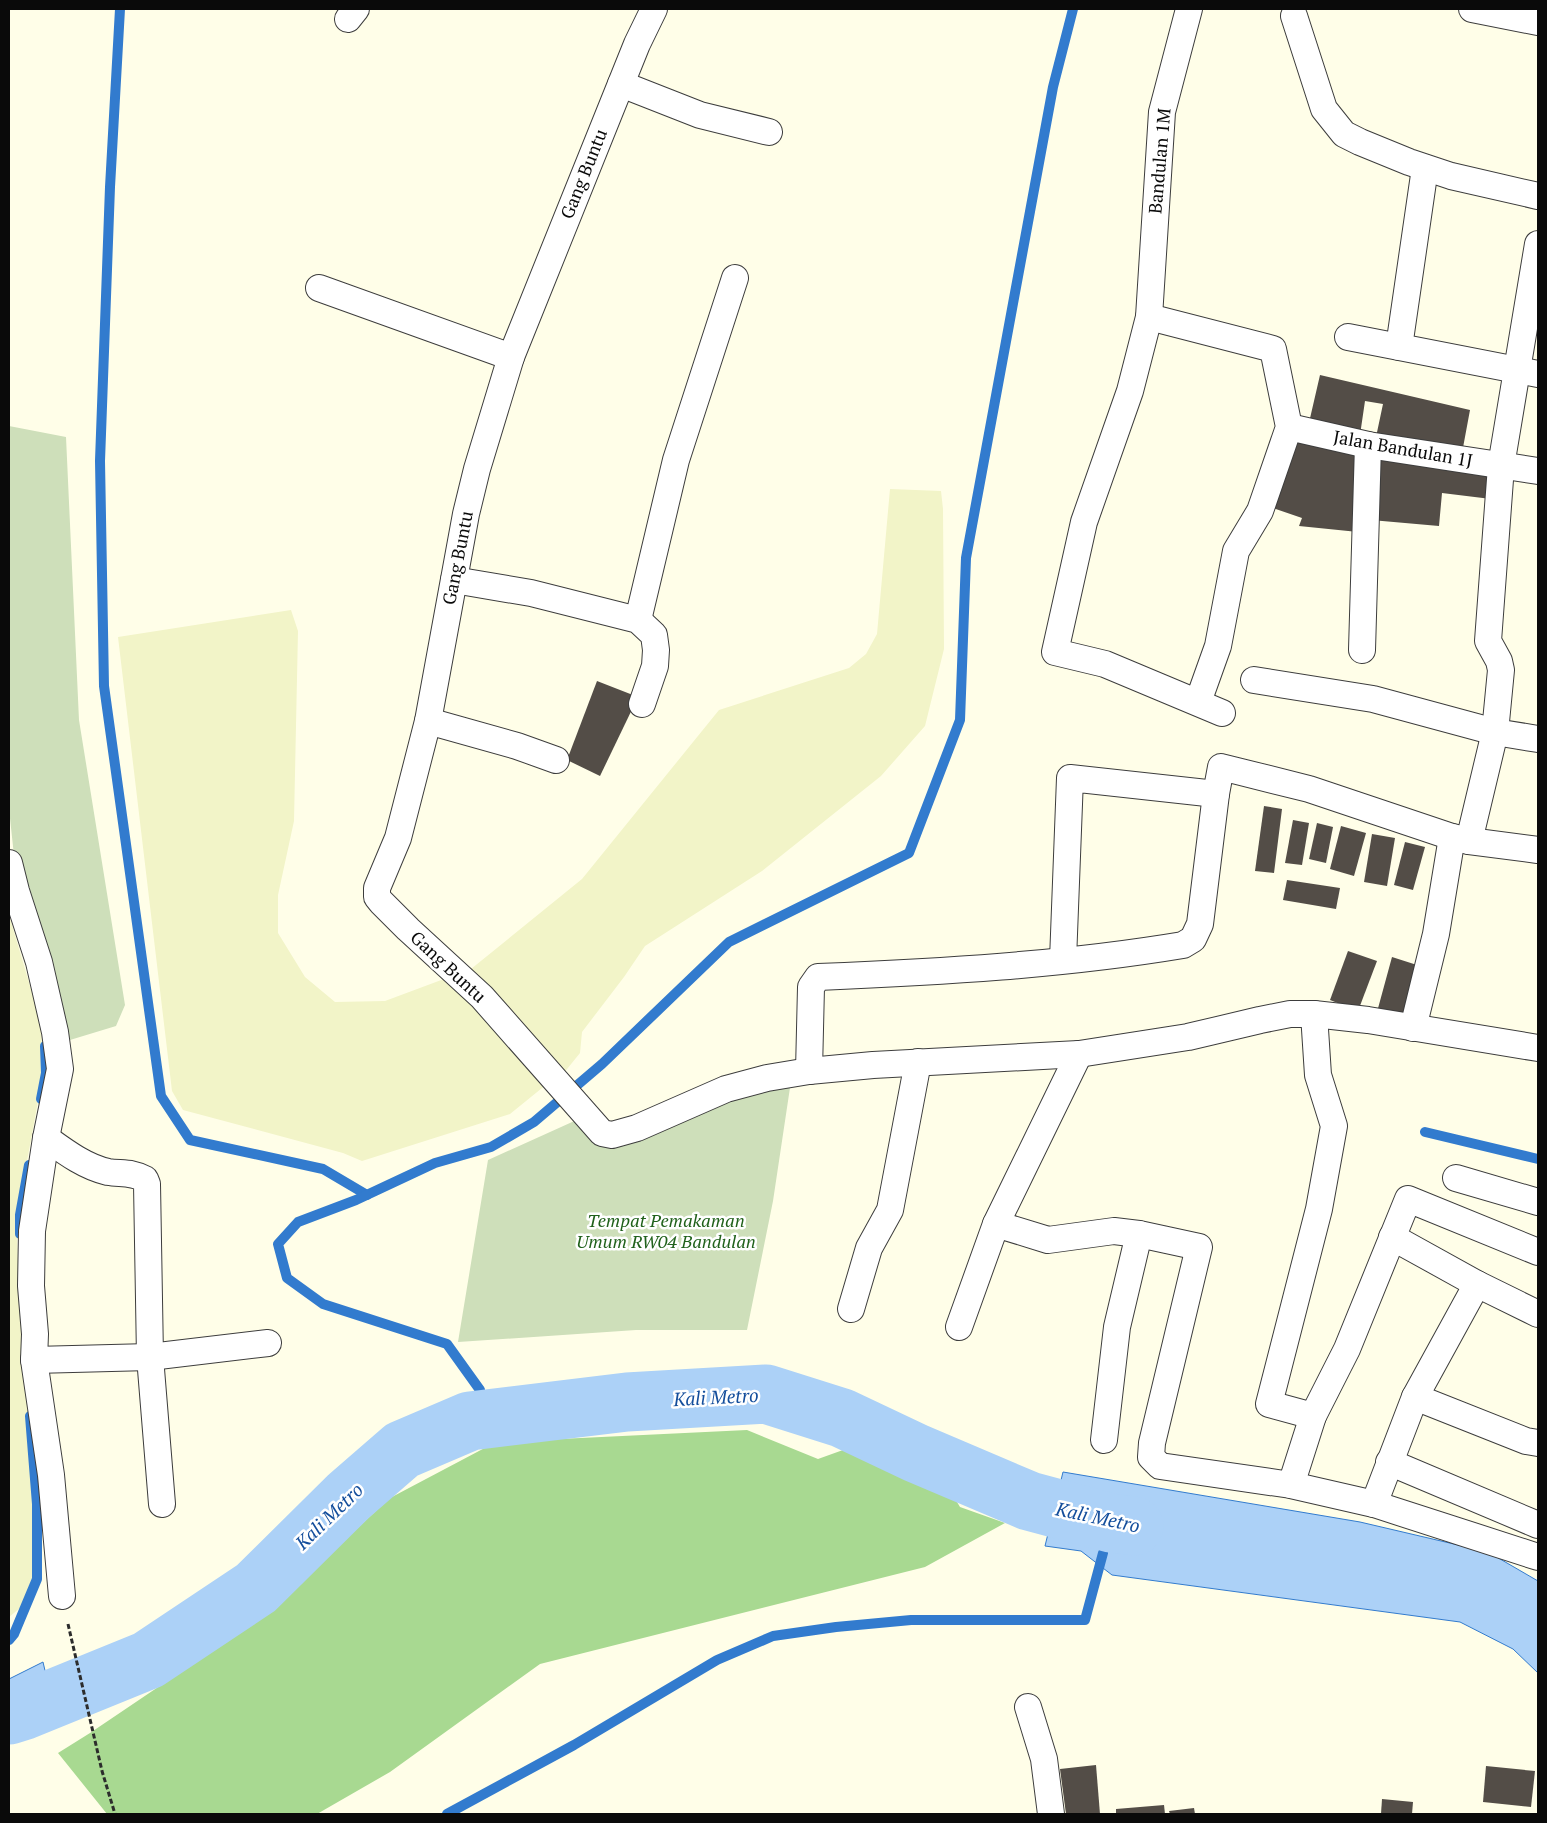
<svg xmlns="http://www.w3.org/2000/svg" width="1547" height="1823" font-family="'PT Serif',serif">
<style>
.farmland{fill:#f2f4c8}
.forest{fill:#a8d991}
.cemetery{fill:#cedfba}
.water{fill:#acd1f7;stroke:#327bce}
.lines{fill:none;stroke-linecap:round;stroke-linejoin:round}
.stream{stroke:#327bce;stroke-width:10}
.river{stroke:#acd1f7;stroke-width:59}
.building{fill:#534d47}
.street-casing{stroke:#3d3d3d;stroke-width:28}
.path{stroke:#2c2c2c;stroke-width:3;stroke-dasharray:5 2.5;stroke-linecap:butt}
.street{stroke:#fff;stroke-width:26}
.labels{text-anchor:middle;stroke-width:5;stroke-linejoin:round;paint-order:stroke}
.street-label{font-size:18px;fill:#0a0a0a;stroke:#fff}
.park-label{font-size:18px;font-style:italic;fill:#20611b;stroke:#fff}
.water-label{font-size:19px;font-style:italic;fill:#144e9c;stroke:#fff}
</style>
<rect width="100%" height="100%" fill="#fffee8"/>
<!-- farmland -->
<g class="farmland">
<path d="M890 489 941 491 943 509 944 649 925 726 881 776 762 871 645 946 624 977 582 1032 580 1053 563 1074 471 969 582 879 719 710 849 668 866 654 877 634Z"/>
<path d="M291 610 298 631 294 821 278 895V933L305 977 335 1002 385 1001 452 976 547 1084 510 1114 362 1161 343 1153 183 1110 172 1091 118 637Z"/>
<path d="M9 915 41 1023 43 1074 16 1221 24 1380 42 1492 39 1561 20 1608 9 1617Z"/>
</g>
<!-- forest -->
<path class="forest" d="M747 1430 818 1459 843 1450 871 1463 931 1459 960 1507 1005 1523 925 1567 540 1664 390 1772 317 1814H107L58 1753 90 1733 259 1619 390 1498 496 1442Z"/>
<!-- cemetery -->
<g class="cemetery">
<path d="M9 426 66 437 79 720 125 1005 116 1026 70 1040 51 968 15 865 9 809Z"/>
<path d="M791 1081 773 1201 747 1330H636L458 1342 488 1160 581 1118 601 1141 711 1103Z"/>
</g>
<!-- water -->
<g class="water">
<path d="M1063 1472 1360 1522 1488 1552 1538 1581V1673L1513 1649 1460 1622 1112 1575 1081 1551 1045 1546Z"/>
<path d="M43 1662 54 1709 9 1727V1679Z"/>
</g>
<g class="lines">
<!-- stream -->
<g class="stream">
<path d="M120 9 110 187 100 461 104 686 161 1096 190 1140 323 1169 367 1195"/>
<path d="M41 1099 46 1073 45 1046"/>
<path d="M1425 1132 1538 1159"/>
<path d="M20 1234V1215L29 1165"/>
<path d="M470 1421 480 1390 447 1344 323 1304 287 1278 278 1244 298 1222 356 1200 435 1163 491 1147 534 1122 602 1064 729 942 909 853 960 720 966 558 1053 87 1073 9"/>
<path d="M9 1640 14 1634 37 1579V1504L30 1416"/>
<path d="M447 1814 574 1745 717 1660 773 1636 836 1627 911 1620H1085L1103 1553"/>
</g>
<!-- river -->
<path class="river" d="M9 1715 25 1710 148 1660 256 1588 349 1496 402 1450 470 1421 627 1402 766 1394 842 1418 916 1453 1029 1501 1111 1523 1134 1526"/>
</g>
<!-- building -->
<g class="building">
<path d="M1320 375 1470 410 1462 453 1376 437 1383 404 1365 401 1360 435 1308 427Z"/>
<path d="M1294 436 1363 450 1358 532 1299 526 1302 518 1267 506Z"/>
<path d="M1374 455 1494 471 1491 499 1442 493 1439 526 1371 520Z"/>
<path d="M597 681 638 697 600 776 567 760Z"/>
<path d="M1264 806 1282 809 1274 873 1255 871Z"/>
<path d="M1293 820 1309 823 1302 865 1285 863Z"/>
<path d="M1317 823 1333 827 1326 863 1309 859Z"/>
<path d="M1341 826 1366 833 1354 876 1330 869Z"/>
<path d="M1372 834 1395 838 1387 886 1364 882Z"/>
<path d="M1405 842 1425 847 1413 890 1394 885Z"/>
<path d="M1287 880 1340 888 1336 909 1283 900Z"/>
<path d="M1348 951 1377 961 1358 1011 1330 1000Z"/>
<path d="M1392 957 1417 965 1402 1019 1377 1012Z"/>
<path d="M1096 1765 1100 1814H1066L1060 1769Z"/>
<path d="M1486 1766 1535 1771 1531 1807 1483 1802Z"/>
<path d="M1382 1799 1413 1802 1412 1814H1381Z"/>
<path d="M1164 1805 1165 1814H1116V1809Z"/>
<path d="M1194 1808 1195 1814H1170L1169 1811Z"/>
</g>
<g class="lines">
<defs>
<g id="street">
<path d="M654 9 637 44 511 357 477 469 466 514 428 721 398 838 377 888V897L381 902 408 929 482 997 602 1133 612 1135 637 1128 726 1089 767 1078 809 1071 873 1065 1079 1054 1188 1037 1260 1020 1290 1014H1314L1368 1020 1538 1048"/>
<path d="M1189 9 1162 112 1149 317 1130 391 1084 522 1055 652 1105 664 1222 713"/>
<path d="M1472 9 1538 22"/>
<path d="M1294 16 1324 109 1344 134 1360 142 1409 162 1451 176 1538 196"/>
<path d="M348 19 356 9"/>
<path d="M621 84 700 115 769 132"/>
<path d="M319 288 511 357"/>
<path d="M1149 317 1273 349 1289 427 1260 511 1236 551 1218 646 1198 702"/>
<path d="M1348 337 1538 374"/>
<path d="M1399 347 1425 168"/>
<path d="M1289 427 1368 445 1538 471"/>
<path d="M454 580 531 593 638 620 654 635 656 650 655 666 642 704"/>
<path d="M638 620 676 460 735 278"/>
<path d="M1362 650 1368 445"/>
<path d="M1254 680 1373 699 1495 732 1538 739"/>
<path d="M428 721 517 746 556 760"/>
<path d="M1469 841 1495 732 1501 670 1499 661 1488 641 1501 466 1538 244"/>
<path d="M9 863 16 891 39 962 55 1032 60 1069 46 1138 32 1231 31 1286 35 1334 34 1360 51 1475 62 1596"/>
<path d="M1063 960 1070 778 1216 794"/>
<path d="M1413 1028 1436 934 1452 837"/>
<path d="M809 1071 811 987 818 977C940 972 1063 965 1183 945L1193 939 1200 924 1216 794 1221 767 1309 789 1452 837 1469 841 1538 850"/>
<path d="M46 1138C64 1151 85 1167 108 1172 121 1174 133 1172 145 1179L147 1184 150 1357 162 1504"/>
<path d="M1456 1178 1538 1202"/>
<path d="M996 1224 1048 1240 1114 1231 1139 1234 1199 1247 1152 1443 1151 1457 1160 1466 1291 1485 1374 1504 1538 1557"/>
<path d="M1392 1237 1477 1284 1538 1314"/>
<path d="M851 1309 869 1248 890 1210 918 1062"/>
<path d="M959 1327 996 1224 1079 1054"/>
<path d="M34 1360 150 1357 268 1343"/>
<path d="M1415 1397 1526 1441 1538 1443"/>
<path d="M1313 1416 1269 1404 1319 1209 1334 1126 1318 1075 1314 1014"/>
<path d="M1104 1440 1117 1327 1139 1234"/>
<path d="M1389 1462 1538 1525"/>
<path d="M1291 1485 1313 1416 1347 1349 1408 1199 1538 1252"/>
<path d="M1374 1504 1415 1397 1477 1284"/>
<path d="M1028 1707 1044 1759 1051 1814"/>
</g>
</defs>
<!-- street casing -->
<use href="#street" class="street-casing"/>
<!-- path -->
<path class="path" d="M68 1624 102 1771 115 1814"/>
<!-- street -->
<use href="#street" class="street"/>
</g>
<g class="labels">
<!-- street labels -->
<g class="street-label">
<text transform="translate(1160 161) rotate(-85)" y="6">Bandulan 1M</text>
<text transform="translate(584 174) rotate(-68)" y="6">Gang Buntu</text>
<text transform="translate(1403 449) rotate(10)" y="6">Jalan Bandulan 1J</text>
<text transform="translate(458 558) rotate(-79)" y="6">Gang Buntu</text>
<text transform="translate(448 967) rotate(43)" y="6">Gang Buntu</text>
</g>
<!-- park labels -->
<g class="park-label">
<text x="666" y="1227">Tempat Pemakaman<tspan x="666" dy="21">Umum RW04 Bandulan</tspan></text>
</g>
<!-- water labels -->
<g class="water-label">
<text transform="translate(716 1397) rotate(-3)" y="7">Kali Metro</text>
<text transform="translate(329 1516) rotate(-44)" y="7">Kali Metro</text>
<text transform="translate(1098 1517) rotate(12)" y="7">Kali Metro</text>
</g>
</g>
<!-- border -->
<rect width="1547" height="1823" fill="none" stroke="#0a0a0a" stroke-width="20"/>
</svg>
